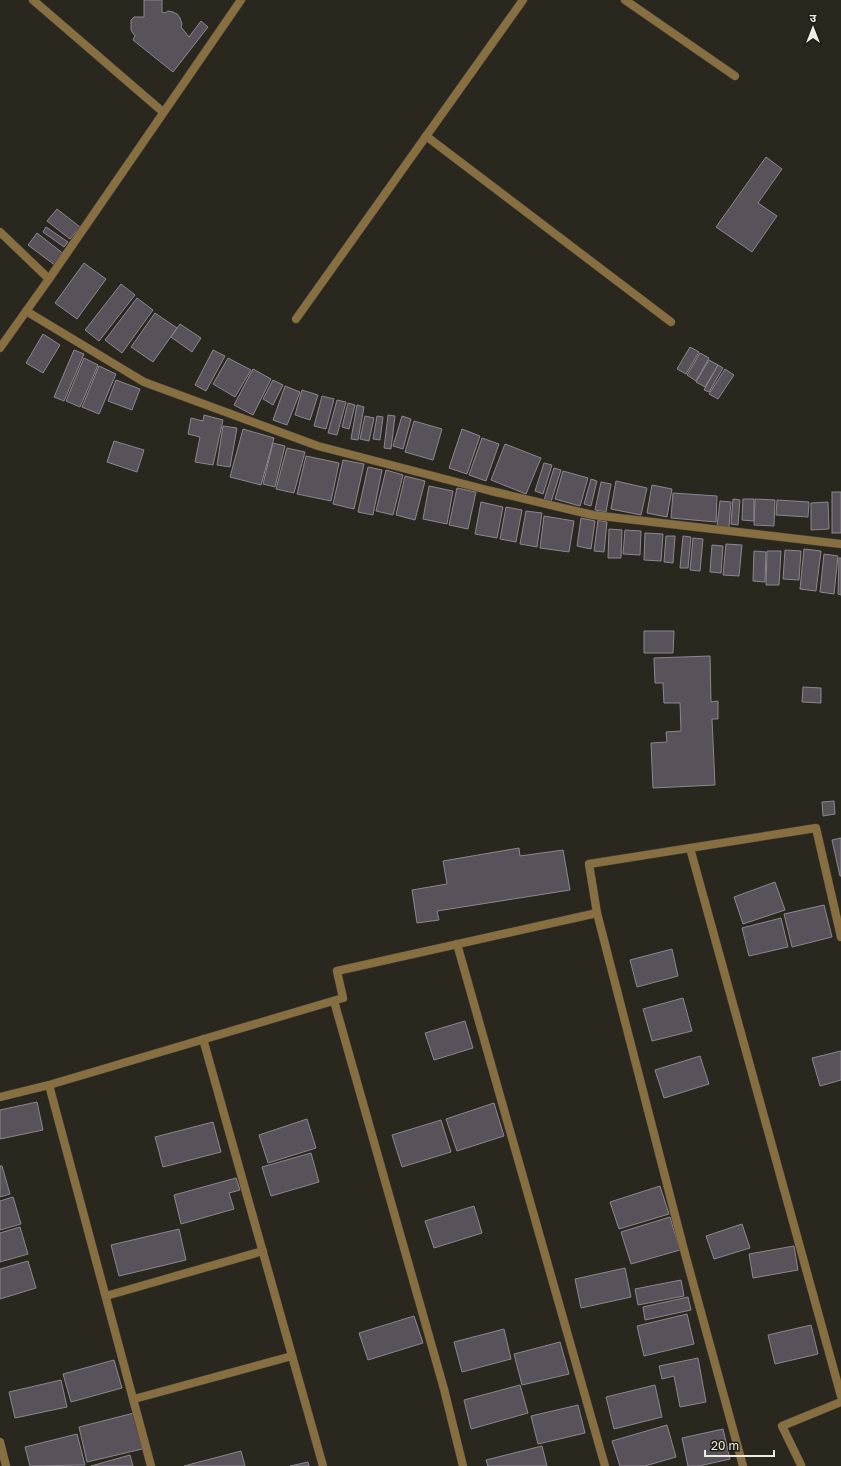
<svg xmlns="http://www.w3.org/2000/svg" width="841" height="1466" font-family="'Golos Text','Noto Sans Devanagari',sans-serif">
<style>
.building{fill:#59525b;stroke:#8e8690}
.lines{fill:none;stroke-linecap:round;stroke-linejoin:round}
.minor-casing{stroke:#45433a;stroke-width:9}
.minor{stroke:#886f42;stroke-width:8}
</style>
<rect width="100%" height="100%" fill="#2a281e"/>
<!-- building -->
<g class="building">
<path d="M144 0H162V12L165 13 168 11 173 12 177 14 180 18 182 24 181 27 189 37 201 21 208 27 173 72 133 40 135 36 131 30V20L134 17H144Z"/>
<path d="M766 157 782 169 758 203 777 216 752 252 716 227Z"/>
<path d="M57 209 80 227 70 239 47 221Z"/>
<path d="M46 227 68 242 64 247 43 232Z"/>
<path d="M37 233 65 255 56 266 28 245Z"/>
<path d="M84 263 106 279 77 319 55 303Z"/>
<path d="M121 284 135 295 99 341 85 330Z"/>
<path d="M137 298 153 310 122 353 105 340Z"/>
<path d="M155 313 177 328 153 362 131 347Z"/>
<path d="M180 324 201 338 192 352 171 337Z"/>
<path d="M43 334 60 345 43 373 26 363Z"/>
<path d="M690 347 699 352 686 374 677 369Z"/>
<path d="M74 350 84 354 64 401 54 397Z"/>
<path d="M213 350 225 356 206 391 195 385Z"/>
<path d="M700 353 709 358 696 381 687 375Z"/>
<path d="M84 358 98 365 80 407 66 401Z"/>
<path d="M228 358 251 370 235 397 213 384Z"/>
<path d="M709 360 718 365 705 387 696 382Z"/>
<path d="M718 365 723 368 709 392 704 390Z"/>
<path d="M99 366 116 374 99 414 82 407Z"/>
<path d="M253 369 271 379 253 415 234 405Z"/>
<path d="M725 369 734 375 718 399 709 394Z"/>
<path d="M116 380 140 389 132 410 108 401Z"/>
<path d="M273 380 283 385 273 405 263 399Z"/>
<path d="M285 386 300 392 287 425 273 420Z"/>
<path d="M302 390 318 395 310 420 295 415Z"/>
<path d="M322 396 334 399 326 429 314 426Z"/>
<path d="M337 400 346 402 337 435 328 433Z"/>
<path d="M348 403 355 405 349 429 342 427Z"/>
<path d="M357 405 364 407 358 440 351 439Z"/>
<path d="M204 415 223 420 213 465 195 462 200 437 188 434 191 418 203 421Z"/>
<path d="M388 415 395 416 391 449 384 448Z"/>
<path d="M365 416 374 418 369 441 360 439Z"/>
<path d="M377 416 383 417 380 440 373 439Z"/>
<path d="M402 416 411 419 403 449 393 446Z"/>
<path d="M414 421 442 429 433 460 405 452Z"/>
<path d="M223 426 237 428 230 467 217 465Z"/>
<path d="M243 429 274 438 261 485 230 477Z"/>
<path d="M462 429 480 436 467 474 449 468Z"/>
<path d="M482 438 499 444 486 481 469 475Z"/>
<path d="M114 441 144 450 137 472 107 462Z"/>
<path d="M273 443 285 446 275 487 263 484Z"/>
<path d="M505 444 541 458 526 494 491 480Z"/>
<path d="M287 448 305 452 294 493 276 489Z"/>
<path d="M306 456 339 463 331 501 297 494Z"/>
<path d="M343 460 364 464 354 509 333 504Z"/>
<path d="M544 463 552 465 543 494 535 491Z"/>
<path d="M368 467 382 470 373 515 358 512Z"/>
<path d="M554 468 561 470 551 502 544 500Z"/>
<path d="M386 470 403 475 393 515 376 511Z"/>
<path d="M563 471 588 478 580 506 555 499Z"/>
<path d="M405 476 425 481 415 520 396 515Z"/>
<path d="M591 479 597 481 591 506 584 504Z"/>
<path d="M616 481 647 488 641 515 611 509Z"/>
<path d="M601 482 611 484 606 512 595 510Z"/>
<path d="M652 485 672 489 667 517 647 513Z"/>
<path d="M429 486 453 491 447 524 423 519Z"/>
<path d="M457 488 476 492 468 529 449 525Z"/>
<rect x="832" y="492" width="9" height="41"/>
<path d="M673 493 717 496 716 522 671 518Z"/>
<path d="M733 499 740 500 738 525 731 524Z"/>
<path d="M743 499H754V521L742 520Z"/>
<path d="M755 499 775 500 774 526 754 525Z"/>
<path d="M777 500 809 502 808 517 776 515Z"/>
<path d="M720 501 731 502 729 527 717 526Z"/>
<path d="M481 502 503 507 497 538 475 534Z"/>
<path d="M828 502 829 529 811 530V503Z"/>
<path d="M506 507 522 510 516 542 500 539Z"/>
<path d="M526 511 542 513 537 547 520 544Z"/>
<path d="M544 516 574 521 569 552 540 548Z"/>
<path d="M581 518 595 521 591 549 577 546Z"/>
<path d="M598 520 607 522 604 552 594 551Z"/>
<path d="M609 529 622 530 621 558H608Z"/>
<path d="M625 530 641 531 640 555 623 554Z"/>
<path d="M645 533 663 534 661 561 644 560Z"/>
<path d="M666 536H675L673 563 664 562Z"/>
<path d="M683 536 691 537 688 568H680Z"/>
<path d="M693 538 703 539 700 571 690 570Z"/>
<path d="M726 544 742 545 739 576 723 575Z"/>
<path d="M712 545 723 546 721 573 710 572Z"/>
<path d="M804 549 821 551 816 591 800 589Z"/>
<path d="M785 550 801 551 799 580 783 579Z"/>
<path d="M754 551 766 552 765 582 753 581Z"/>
<path d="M767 551H781L779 585H766Z"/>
<path d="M824 554 838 556 834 594 820 592Z"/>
<path d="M839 558H841V595L838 594Z"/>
<path d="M644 631H674L673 653H644Z"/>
<path d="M710 656 711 702 718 701V719H712L715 785 653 788 651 743 667 742 666 732 681 731 680 703H664L663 683H655L654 658Z"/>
<path d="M803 687 821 688V703L802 702Z"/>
<path d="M834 801 835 814 823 816 822 802Z"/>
<path d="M841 838V876H840L832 840Z"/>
<path d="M519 848 520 856 563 850 570 890 437 911 439 920 417 923 412 890 447 884 443 861Z"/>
<path d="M775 882 785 910 743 924 734 897Z"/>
<path d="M824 905 832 937 792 947 784 914Z"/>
<path d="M781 918 788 947 749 956 742 928Z"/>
<path d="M672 949 678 976 637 987 630 960Z"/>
<path d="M683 998 692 1031 652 1041 643 1009Z"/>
<path d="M465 1021 473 1048 434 1060 425 1033Z"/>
<path d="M841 1051V1080L820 1086 812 1058Z"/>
<path d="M700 1056 709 1084 664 1098 655 1070Z"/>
<path d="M37 1102 43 1130 0 1139V1110Z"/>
<path d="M494 1103 504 1136 457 1151 446 1119Z"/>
<path d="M307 1119 316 1148 268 1163 259 1135Z"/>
<path d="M441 1120 451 1152 402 1167 392 1135Z"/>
<path d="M213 1122 221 1152 163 1167 155 1137Z"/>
<path d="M311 1153 319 1182 271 1196 262 1167Z"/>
<path d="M0 1166H2L10 1194 0 1197Z"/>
<path d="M236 1178 240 1190 229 1193 234 1209 181 1224 174 1195Z"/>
<path d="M660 1186 669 1214 619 1229 610 1202Z"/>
<path d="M13 1197 21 1224 0 1230V1201Z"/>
<path d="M474 1206 482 1233 434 1248 425 1221Z"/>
<path d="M670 1217 680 1250 631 1264 621 1232Z"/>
<path d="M742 1224 750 1248 714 1259 706 1236Z"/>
<path d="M20 1227 28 1254 0 1262V1233Z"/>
<path d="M179 1229 186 1260 119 1276 111 1245Z"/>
<path d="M794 1246 798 1270 753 1278 749 1254Z"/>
<path d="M28 1261 36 1288 0 1299V1269Z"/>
<path d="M625 1268 631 1297 581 1308 575 1279Z"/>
<path d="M681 1280 684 1296 638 1305 635 1289Z"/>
<path d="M688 1297 691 1310 645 1320 643 1307Z"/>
<path d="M687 1314 694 1344 644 1356 637 1326Z"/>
<path d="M414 1316 423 1343 368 1360 359 1333Z"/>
<path d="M811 1325 818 1354 775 1364 768 1335Z"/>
<path d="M504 1329 511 1359 462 1372 454 1342Z"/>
<path d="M560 1342 569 1374 522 1385 514 1354Z"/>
<path d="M698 1358 706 1402 680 1407 674 1376 662 1379 659 1366Z"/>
<path d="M114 1360 122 1388 71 1402 63 1374Z"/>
<path d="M61 1380 67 1407 15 1418 9 1392Z"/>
<path d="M520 1385 528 1413 471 1429 464 1400Z"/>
<path d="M655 1385 662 1417 614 1429 606 1397Z"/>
<path d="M578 1405 585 1433 538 1444 531 1416Z"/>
<path d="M134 1413 142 1449 87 1462 79 1427Z"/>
<path d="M667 1425 676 1457 645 1466H620L612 1441Z"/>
<path d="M723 1429 730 1459 699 1466H688L682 1438Z"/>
<path d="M77 1434 85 1465 30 1466 25 1447Z"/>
<path d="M542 1446 547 1466H488L486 1460Z"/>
<path d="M241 1451 245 1466H184Z"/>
<path d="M130 1455 133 1466H91Z"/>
<path d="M308 1462 309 1466H290Z"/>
</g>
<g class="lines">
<defs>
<g id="minor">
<path d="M33 0 163 112"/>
<path d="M625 0 735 76"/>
<path d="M426 136 671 322"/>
<path d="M0 232 49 279"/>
<path d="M26 311 144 382 318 446 491 491 593 515 841 544"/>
<path d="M296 319 523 0"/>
<path d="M0 348 49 279 241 0"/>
<path d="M690 848 841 1396"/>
<path d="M597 913 589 864 816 828 841 937"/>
<path d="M457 944 605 1466"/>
<path d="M334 1001 444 1389 463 1466"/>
<path d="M203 1039 323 1466"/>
<path d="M49 1085 151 1466"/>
<path d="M0 1097 49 1085 343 998 337 971 597 913 684 1250 743 1466"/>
<path d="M106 1296 263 1251"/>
<path d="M134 1399 292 1356"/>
<path d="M0 1442 6 1466"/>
<path d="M801 1465 782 1426 841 1402"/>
</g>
</defs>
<!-- minor casing -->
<use href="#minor" class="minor-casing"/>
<!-- minor -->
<use href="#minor" class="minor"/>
</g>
<!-- north arrow -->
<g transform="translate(813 28)" stroke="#201e15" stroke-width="3" paint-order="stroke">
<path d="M0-3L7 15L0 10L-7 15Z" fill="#edece6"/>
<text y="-6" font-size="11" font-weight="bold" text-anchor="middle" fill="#edece6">उ</text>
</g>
<!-- scale -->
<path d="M705 1450v6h69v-6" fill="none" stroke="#edece6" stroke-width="2"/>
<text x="711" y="1450" font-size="12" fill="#edece6" stroke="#201e15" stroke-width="3" paint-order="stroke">20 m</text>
</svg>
